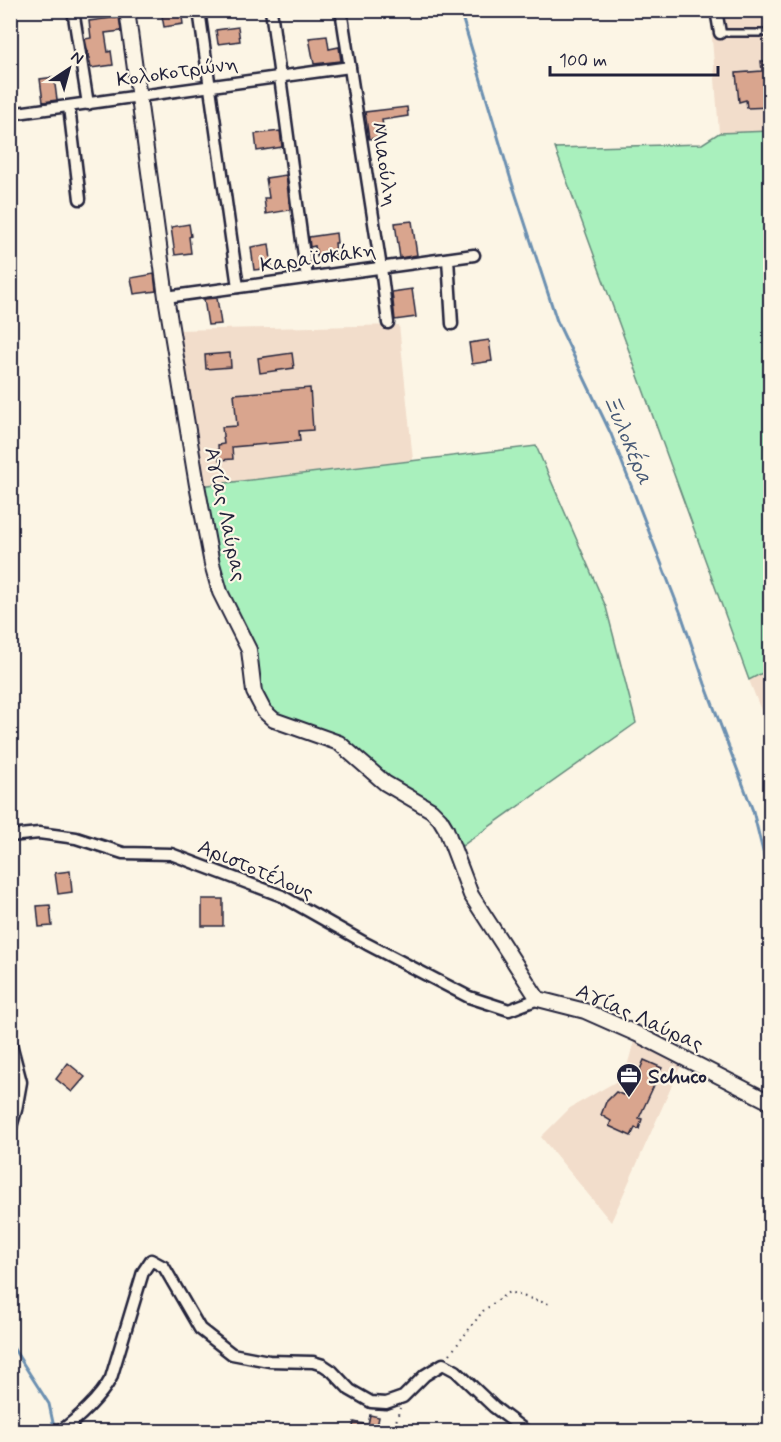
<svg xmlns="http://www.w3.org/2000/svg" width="781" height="1442" font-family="Mynerve,sans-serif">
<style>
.built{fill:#f2ddcb}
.green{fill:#a9f0bd;stroke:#66897c;stroke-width:1.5}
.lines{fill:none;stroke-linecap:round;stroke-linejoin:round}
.stream{stroke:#6c90b1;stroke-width:3}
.building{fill:#d9a58e;stroke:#22223b;stroke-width:1.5}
.service-casing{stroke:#22223b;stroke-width:10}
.minor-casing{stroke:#22223b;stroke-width:15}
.tertiary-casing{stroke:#22223b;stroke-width:18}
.path{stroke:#22223b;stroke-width:2;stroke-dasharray:1.5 4.5;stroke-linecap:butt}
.service{stroke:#fcf5e5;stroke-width:5}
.minor{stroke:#fcf5e5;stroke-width:10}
.tertiary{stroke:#fcf5e5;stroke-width:14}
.labels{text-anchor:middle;stroke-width:4.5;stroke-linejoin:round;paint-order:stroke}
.street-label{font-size:21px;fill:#22223b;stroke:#fcf5e5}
.poi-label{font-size:21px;font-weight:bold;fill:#22223b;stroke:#fcf5e5;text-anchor:start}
.water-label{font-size:22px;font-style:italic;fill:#475976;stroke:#fcf5e5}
</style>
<rect width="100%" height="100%" fill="#fcf5e5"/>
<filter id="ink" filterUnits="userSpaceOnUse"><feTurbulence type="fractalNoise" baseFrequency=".0167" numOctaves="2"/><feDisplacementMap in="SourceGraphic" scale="12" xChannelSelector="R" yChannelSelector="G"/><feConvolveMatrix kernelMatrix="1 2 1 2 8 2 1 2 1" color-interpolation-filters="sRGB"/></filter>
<g filter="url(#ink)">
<!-- built -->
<g class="built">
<path d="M710 11H770V131L719 133Z"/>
<path d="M399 325 413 460 200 486 175 330Z"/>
<path d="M770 669V733L749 680Z"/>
<path d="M635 1038 682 1063 611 1222 541 1137 570 1108 624 1077Z"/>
</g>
<!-- green -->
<g class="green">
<path d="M770 131V669L749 680 555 148 702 144 719 133Z"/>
<path d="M536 446 606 607 636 723 459 848 443 814 388 778 281 717 268 707 260 694 253 649 227 591 200 486Z"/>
</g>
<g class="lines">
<!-- stream -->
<g class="stream">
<path d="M460 10 511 180 557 321 611 434 681 614 705 684 753 811 770 880"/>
<path d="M10 1343 49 1404 55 1432"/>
</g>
</g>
<!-- building -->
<g class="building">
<path d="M161 10H181L183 24 164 27Z"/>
<path d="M119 17 121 31 105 33 108 52 111 51 113 65 91 68 85 39 91 38 89 21Z"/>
<path d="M238 27 240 41 218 44 216 30Z"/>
<path d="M327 36 329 49 339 47 341 61 314 64 309 38Z"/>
<path d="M761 61H771V107L747 108 746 100 739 102 736 73 762 71Z"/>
<path d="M54 77 57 100 43 102 40 79Z"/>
<path d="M407 107 408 116 382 120 385 137 369 139 365 112Z"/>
<path d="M280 131 282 147 257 151 255 134Z"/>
<path d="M286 175 290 210 266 214 264 198H269L266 178Z"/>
<path d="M412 221 417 255 400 258 395 223Z"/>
<path d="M189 224 191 236 189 237 191 253 175 255 171 227Z"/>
<path d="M336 233 337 243H335L336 254 317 257 315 246 310 247 309 237Z"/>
<path d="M269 244 272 268 254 270 251 247Z"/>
<path d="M154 274 156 291 134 294 131 278Z"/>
<path d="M412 289 416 317 395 320 392 292Z"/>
<path d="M217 298 221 324 208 325 204 299Z"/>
<path d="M489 340 492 361 472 364 469 343Z"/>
<path d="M230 353 231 367 206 369 205 355Z"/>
<path d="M292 353 294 368 260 373 258 358Z"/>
<path d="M310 388 313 430 299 431 300 441 232 447 233 459 219 460 218 445 224 444 222 427 237 426 234 394Z"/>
<path d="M70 871 72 892 58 894 55 873Z"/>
<rect x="202" y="899" width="21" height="27"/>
<path d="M50 905 52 926 39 927 37 906Z"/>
<path d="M644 1060 662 1068 639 1118 642 1119 639 1129 635 1128 631 1136 609 1126 611 1121 601 1115 606 1102 616 1092 623 1095 626 1089 633 1087Z"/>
<path d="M68 1063 85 1077 72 1092 56 1079Z"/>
<path d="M370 1415 379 1417 377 1427H380L379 1431H352L354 1422 368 1425Z"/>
</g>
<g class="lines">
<defs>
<g id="service">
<path d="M720 33H770"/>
<path d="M73 1422 76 1432"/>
</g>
<g id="minor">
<path d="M73 10 88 104"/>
<path d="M199 10 238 287"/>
<path d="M271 10 307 278"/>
<path d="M341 10 381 268 388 323"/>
<path d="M716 10 720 33"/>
<path d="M69 107 80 199"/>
<path d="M10 114 350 67"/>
<path d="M448 259 452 324"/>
<path d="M166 297 474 255"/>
<path d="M10 836 39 833 76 838 123 853 171 854 282 896 367 944 469 997 509 1010 538 999"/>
<path d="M10 1040 21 1082 16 1110 10 1130"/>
<path d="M59 1432C77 1420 101 1397 111 1378L143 1272 151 1260 164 1267 200 1329 232 1354 269 1361 313 1362 323 1365 332 1371 350 1390 371 1402 386 1403 403 1397 425 1375 443 1364 456 1371 494 1407 527 1432"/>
</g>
<path id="tertiary" d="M127 10 166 297 197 485 212 564 220 592 249 650 254 692 264 711 274 720 339 743 385 783 431 810 440 819 446 829 471 895 538 999 585 1011 637 1034 770 1102"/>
</defs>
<!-- service casing -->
<use href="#service" class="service-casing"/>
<!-- minor casing -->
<use href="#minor" class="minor-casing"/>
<!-- tertiary casing -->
<use href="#tertiary" class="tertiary-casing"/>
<!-- path -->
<g class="path">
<path d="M450 1354 483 1311 509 1292 552 1305"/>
<path d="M393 1432 400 1408"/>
</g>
<!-- service -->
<use href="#service" class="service"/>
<!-- minor -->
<use href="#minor" class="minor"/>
<!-- tertiary -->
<use href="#tertiary" class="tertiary"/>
</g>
</g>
<!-- icons -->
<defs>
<symbol id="office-pin" viewBox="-11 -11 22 30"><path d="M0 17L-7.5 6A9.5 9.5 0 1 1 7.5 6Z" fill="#22223b" stroke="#fcf5e5"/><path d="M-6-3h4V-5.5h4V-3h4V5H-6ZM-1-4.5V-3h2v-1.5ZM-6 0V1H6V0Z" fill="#fff"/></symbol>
</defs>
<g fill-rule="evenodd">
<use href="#office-pin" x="614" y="1061" width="30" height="40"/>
</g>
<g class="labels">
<!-- street labels -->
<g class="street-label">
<text transform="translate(177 71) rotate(-8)" y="7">Κολοκοτρώνη</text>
<text transform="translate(385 164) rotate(81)" y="7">Μιαούλη</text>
<text transform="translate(318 257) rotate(-8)" y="7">Καραϊσκάκη</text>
<text transform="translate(226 514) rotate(78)" y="7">Αγίας Λαύρας</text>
<text transform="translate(256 869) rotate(23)" y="7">Αριστοτέλους</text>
<text transform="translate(640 1017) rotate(24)" y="7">Αγίας Λαύρας</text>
</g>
<!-- poi labels -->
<g class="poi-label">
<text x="648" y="1083">Schuco</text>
</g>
<!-- water labels -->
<g class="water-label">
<text transform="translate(629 439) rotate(67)" y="8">Ξυλοκέρα</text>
</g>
</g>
<!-- margin -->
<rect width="781" height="1442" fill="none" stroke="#fcf5e5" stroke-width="36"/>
<rect x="18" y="18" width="745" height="1406" fill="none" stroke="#22223b" stroke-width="2" filter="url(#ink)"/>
<!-- north arrow -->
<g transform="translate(69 69) rotate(36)" stroke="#fcf5e5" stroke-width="4.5" paint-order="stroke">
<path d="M0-4.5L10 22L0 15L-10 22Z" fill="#22223b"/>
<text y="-9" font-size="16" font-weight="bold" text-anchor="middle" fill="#22223b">N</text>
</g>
<!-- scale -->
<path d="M550 66v9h168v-9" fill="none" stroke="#22223b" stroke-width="3"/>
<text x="559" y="66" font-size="18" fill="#22223b" stroke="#fcf5e5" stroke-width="4.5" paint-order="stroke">100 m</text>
</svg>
